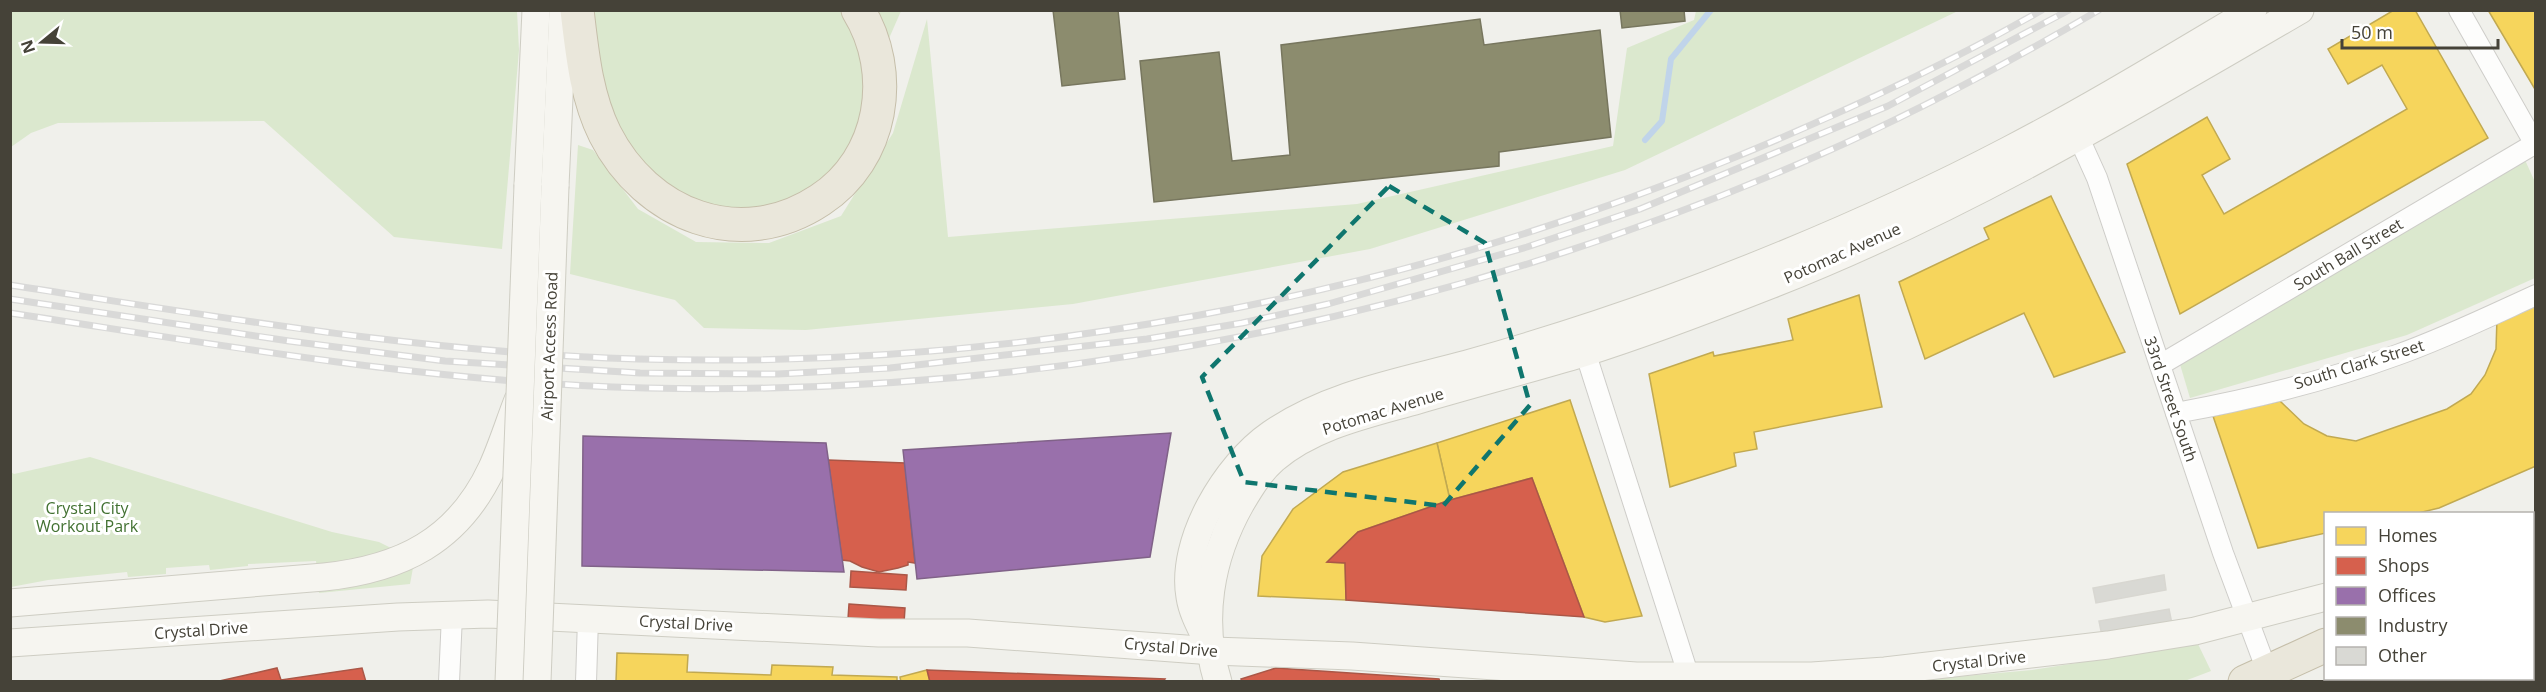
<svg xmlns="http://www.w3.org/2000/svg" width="2546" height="692" font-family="'Open Sans',sans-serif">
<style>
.green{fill:#dbe8ce}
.homes{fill:#f6d55c;stroke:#c1a951;stroke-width:1.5}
.shops{fill:#d6604d;stroke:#aa5747;stroke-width:1.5}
.offices{fill:#9970ab;stroke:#806288;stroke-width:1.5}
.industry{fill:#8c8c6e;stroke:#77765e;stroke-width:1.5}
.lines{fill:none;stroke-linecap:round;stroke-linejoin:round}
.stream{stroke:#c0d4ea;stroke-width:6}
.building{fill:#d9d9d4;stroke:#d8d7d1;stroke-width:1.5}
.street-casing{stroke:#cecdc9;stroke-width:22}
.secondary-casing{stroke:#cecdc3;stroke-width:29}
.highway-casing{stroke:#c5bea9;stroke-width:35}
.street{stroke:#fdfdfc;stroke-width:20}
.secondary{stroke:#f6f5f0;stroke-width:27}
.highway{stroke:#eae7db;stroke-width:33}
.rail-casing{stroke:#d9d9d8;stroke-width:7}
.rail{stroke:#fff;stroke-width:4.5;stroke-dasharray:14;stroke-linecap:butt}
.secondary-bridge-casing{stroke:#cecdc3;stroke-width:29;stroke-linecap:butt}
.secondary-bridge{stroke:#f6f5f0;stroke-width:27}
.marked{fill:none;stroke:#0f766e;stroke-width:4.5;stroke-dasharray:12 8;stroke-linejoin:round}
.labels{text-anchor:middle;stroke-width:6;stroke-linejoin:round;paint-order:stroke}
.street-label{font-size:16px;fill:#454238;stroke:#fff}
.park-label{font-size:16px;fill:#427131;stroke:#fff}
</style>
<rect width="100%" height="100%" fill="#f0f0eb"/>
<!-- green -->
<g class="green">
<path d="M11 10 517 11 519 50 502 249 394 237 264 121 58 123 31 133 11 147Z"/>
<path d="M594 11H840L868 59 864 121 831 178 777 211H714L662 187 624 146 601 86Z"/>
<path d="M868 11H901L887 43Z"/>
<path d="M1696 11H1958L1625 170 1370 249 1073 304 806 330 704 328 675 300 570 274 578 145 593 150 638 209 696 242 769 243 841 216 893 133 927 19 948 237 1357 204 1613 146 1627 48 1694 20Z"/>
<path d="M2525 160 2535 182V278L2407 335 2190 398 2179 361Z"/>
<path d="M90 457 332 532 379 542 399 552 413 568 410 584 319 593 316 561 248 564V566L210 570 209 565 166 568V574L128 577 127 572 48 580 11 587V472L14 474Z"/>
<path d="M2198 644 2211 671 2182 682H1898L2032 670Z"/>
</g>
<!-- homes -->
<g class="homes">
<path d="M2394 10H2415L2488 138 2180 314 2127 164 2207 117 2230 159 2202 175 2224 214 2313 163 2407 109 2382 65 2348 84 2328 49Z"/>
<path d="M2488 10H2536V91Z"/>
<path d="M2051 196 2125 352 2054 377 2024 313 1925 359 1899 282 1989 239 1984 228Z"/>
<path d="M1859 295 1882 407 1754 432 1757 449 1734 453 1736 466 1670 487 1649 374 1713 352 1714 356 1793 340 1788 319Z"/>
<path d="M2536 301V466L2439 508 2414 514H2326V533L2258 548 2213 416 2280 401 2304 424 2327 436 2356 441 2447 409 2471 394 2485 375 2496 349 2497 318Z"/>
<path d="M1570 400 1642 616 1605 622 1584 617 1532 478 1450 500 1437 443Z"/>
<path d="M1437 443 1450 500 1358 532 1327 562 1345 563 1346 600 1258 596 1262 556 1293 509 1343 472Z"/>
<path d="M617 653 688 655 687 672 771 675 772 665 833 667 832 675 897 677V682H616Z"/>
<path d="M927 670 930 682H901L900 677Z"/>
</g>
<!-- shops -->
<g class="shops">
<path d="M828 460 905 463 915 563 908 562V565L898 568 879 572 862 567 850 561 842 560Z"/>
<path d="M1532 478 1584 617 1346 600 1345 563 1327 562 1358 532 1450 500Z"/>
<path d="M851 571 907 575 906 590 850 587Z"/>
<path d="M849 604 905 608 904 623 848 619Z"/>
<path d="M277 668 281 680 362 668 366 682H215Z"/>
<path d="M1276 668 1439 679 1440 682H1242L1241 679Z"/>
<path d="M927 670 1165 679 1163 682H930Z"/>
</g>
<!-- offices -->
<g class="offices">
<path d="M1171 433 1150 557 917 579 903 450Z"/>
<path d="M583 436 826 443 844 572 582 566Z"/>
</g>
<!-- industry -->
<g class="industry">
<path d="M1053 10H1118L1125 79 1062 86Z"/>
<path d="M1620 10H1684L1685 21 1622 28Z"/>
<path d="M1480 19 1484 45 1600 30 1611 137 1499 152V166L1154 202 1140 61 1219 52 1232 161 1290 155 1281 45Z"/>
</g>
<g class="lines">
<!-- stream -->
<path class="stream" d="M1645 140 1662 121 1671 59 1711 10"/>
</g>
<!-- building -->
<g class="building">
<path d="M2164 575 2166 590 2096 603 2093 588Z"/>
<path d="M2169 609 2172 624 2102 636 2099 621Z"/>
</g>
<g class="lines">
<defs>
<g id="street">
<path d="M2459 10 2536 146"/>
<path d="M2073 125 2097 178 2223 553 2270 679"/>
<path d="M1581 339 1689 677"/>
<path d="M2160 365 2536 143"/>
<path d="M2176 413C2247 400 2329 380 2397 355 2445 338 2490 316 2536 295"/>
<path d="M449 682 452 615"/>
<path d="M586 682 588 619"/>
</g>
<g id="secondary">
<path d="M528 185 536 10"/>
<path d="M555 186 563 10"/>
<path d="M10 603 324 577C401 569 458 541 492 468 502 446 509 423 518 400"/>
<path d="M1204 634C1198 622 1192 610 1190 597 1180 541 1226 465 1271 434 1329 394 1400 382 1467 364 1535 345 1601 324 1667 300 1783 257 1898 208 2009 150 2092 107 2172 58 2253 10"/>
<path d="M10 643 398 617 488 614 879 633H968L1213 651 1352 656 1636 676H1812L1885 671 2108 645 2195 631 2326 597"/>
<path d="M1218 682C1199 620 1210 558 1241 503 1250 488 1260 471 1274 459 1314 425 1369 414 1418 400 1473 384 1529 369 1583 353 1647 333 1709 309 1770 285 1957 212 2128 110 2300 10"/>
</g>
<g id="highway">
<path d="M577 10C582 52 586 96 605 134 646 215 740 253 820 200 883 159 897 73 858 10"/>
<path d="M2532 549 2536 548"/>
<path d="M2532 609 2536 607"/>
<path d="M2245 682 2326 645"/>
<path d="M2375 682 2381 678"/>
</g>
</defs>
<!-- street casing -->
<use href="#street" class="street-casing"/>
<!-- secondary casing -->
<use href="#secondary" class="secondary-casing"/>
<!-- highway casing -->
<use href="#highway" class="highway-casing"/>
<!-- street -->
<use href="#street" class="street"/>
<!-- secondary -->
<use href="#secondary" class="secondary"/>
<!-- highway -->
<use href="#highway" class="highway"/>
<defs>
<g id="rail">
<path d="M10 285C219 317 427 353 638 359 1014 370 1390 299 1738 156 1842 113 1944 66 2042 10"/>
<path d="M10 299 289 341 445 361 640 373 778 374 890 368 1147 339 1242 323 1328 304 1527 247 1640 209 1888 106 2069 10"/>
<path d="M10 313C221 345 433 383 646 388 1049 397 1450 317 1819 155 1915 113 2008 63 2099 10"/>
</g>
</defs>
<!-- rail casing -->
<use href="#rail" class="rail-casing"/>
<!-- rail -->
<use href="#rail" class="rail"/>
<defs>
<g id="secondary-bridge">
<path d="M509 682 528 185"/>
<path d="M537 682 555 186"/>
</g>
</defs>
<!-- secondary-bridge casing -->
<use href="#secondary-bridge" class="secondary-bridge-casing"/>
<!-- secondary-bridge -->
<use href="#secondary-bridge" class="secondary-bridge"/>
</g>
<!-- marked area -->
<path class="marked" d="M1389 186 1485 243 1530 405 1443 506 1244 482 1202 377Z"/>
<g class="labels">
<!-- street labels -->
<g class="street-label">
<text transform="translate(1842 253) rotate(-24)" y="6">Potomac Avenue</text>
<text transform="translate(2348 254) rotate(-31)" y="6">South Ball Street</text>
<text transform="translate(549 346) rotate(-88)" y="6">Airport Access Road</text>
<text transform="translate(2359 364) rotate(-17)" y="6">South Clark Street</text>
<text transform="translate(2171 399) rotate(71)" y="6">33rd Street South</text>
<text transform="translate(1383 411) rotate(-17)" y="6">Potomac Avenue</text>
<text transform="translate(686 623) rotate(3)" y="6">Crystal Drive</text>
<text transform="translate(201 630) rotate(-4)" y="6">Crystal Drive</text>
<text transform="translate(1171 647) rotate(5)" y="6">Crystal Drive</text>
<text transform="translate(1979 661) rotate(-6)" y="6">Crystal Drive</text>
</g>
<!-- park labels -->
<g class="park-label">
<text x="87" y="514">Crystal City<tspan x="87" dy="18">Workout Park</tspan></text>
</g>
</g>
<!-- border -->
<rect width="2546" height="692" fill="none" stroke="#454238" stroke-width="24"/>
<!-- legend -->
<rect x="2324" y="512" width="210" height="168" fill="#ffffff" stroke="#b5b3af" stroke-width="1.5"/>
<rect x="2336" y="527" width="30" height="18" fill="#f6d55c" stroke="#b5b3af" stroke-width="1.5"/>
<text x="2378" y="542" font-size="18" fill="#454238">Homes</text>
<rect x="2336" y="557" width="30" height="18" fill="#d6604d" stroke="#b5b3af" stroke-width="1.5"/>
<text x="2378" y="572" font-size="18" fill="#454238">Shops</text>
<rect x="2336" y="587" width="30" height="18" fill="#9970ab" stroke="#b5b3af" stroke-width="1.5"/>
<text x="2378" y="602" font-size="18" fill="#454238">Offices</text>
<rect x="2336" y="617" width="30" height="18" fill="#8c8c6e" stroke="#b5b3af" stroke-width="1.5"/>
<text x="2378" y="632" font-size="18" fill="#454238">Industry</text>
<rect x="2336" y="647" width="30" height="18" fill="#d9d9d4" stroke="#b5b3af" stroke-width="1.5"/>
<text x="2378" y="662" font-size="18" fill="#454238">Other</text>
<!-- north arrow -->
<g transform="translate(42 42) rotate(251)" stroke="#ffffff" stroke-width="4.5" paint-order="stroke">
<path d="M0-4.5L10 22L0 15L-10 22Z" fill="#454238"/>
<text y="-9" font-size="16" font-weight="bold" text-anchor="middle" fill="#454238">N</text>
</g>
<!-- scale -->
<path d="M2342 39v9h156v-9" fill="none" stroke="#454238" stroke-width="3"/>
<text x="2351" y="39" font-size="18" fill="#454238" stroke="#ffffff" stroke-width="4.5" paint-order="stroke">50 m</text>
</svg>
